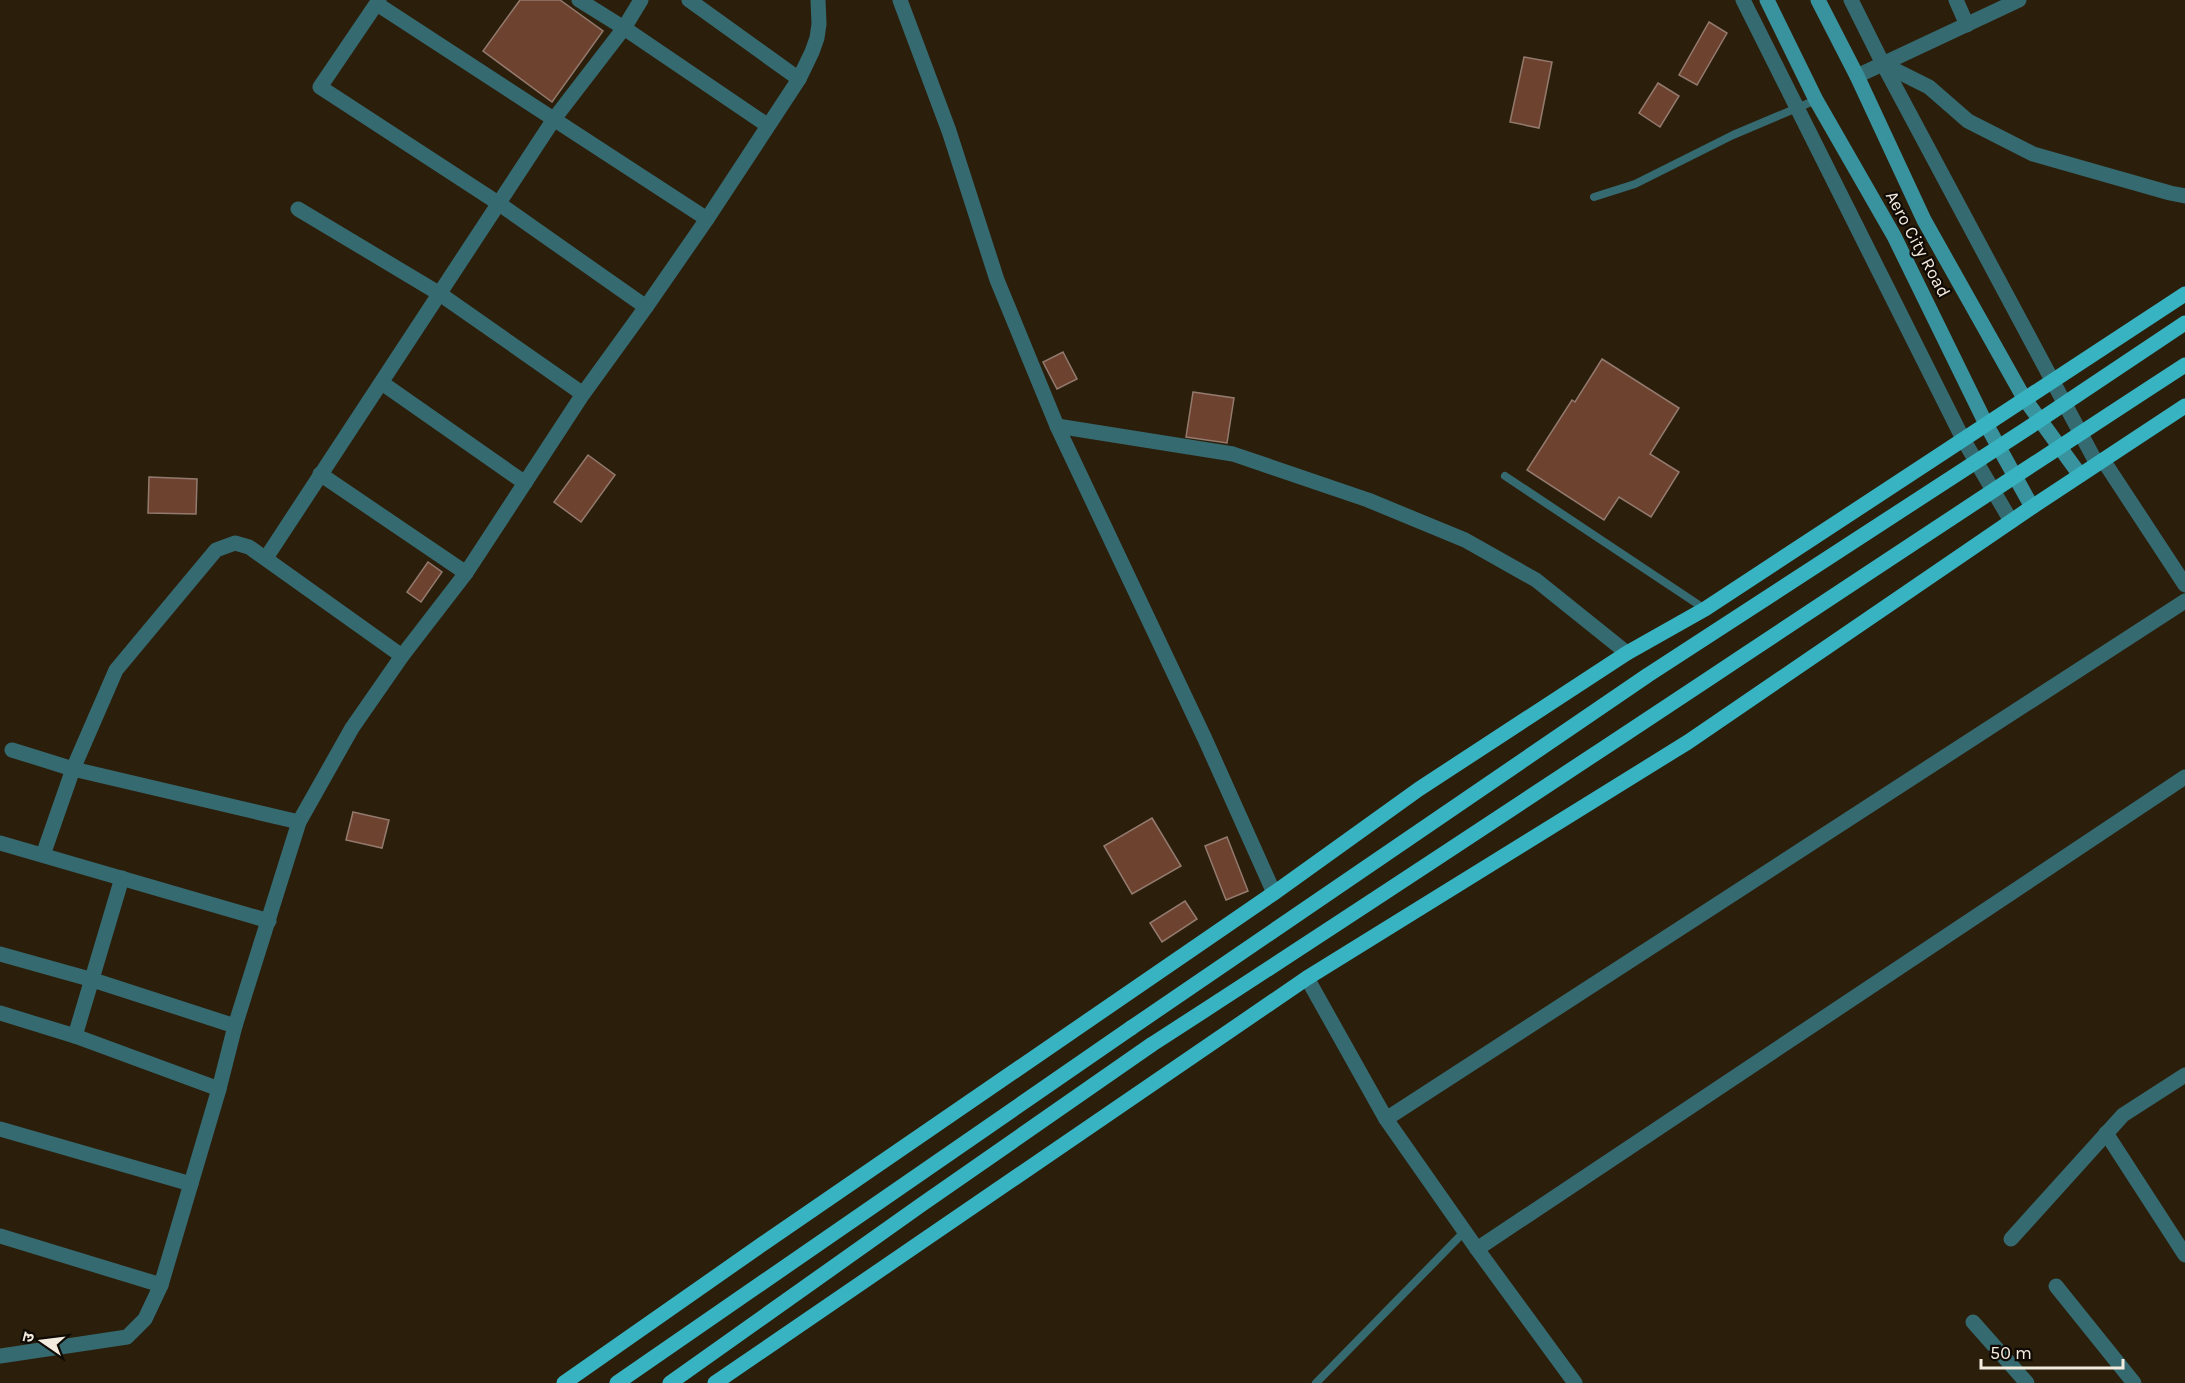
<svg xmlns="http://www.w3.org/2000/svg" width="2185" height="1383" font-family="Karla,'Noto Sans Devanagari',sans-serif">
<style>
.building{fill:#6d4330;stroke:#947a6e;stroke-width:1.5}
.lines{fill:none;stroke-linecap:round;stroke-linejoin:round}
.lane{stroke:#366a71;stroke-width:8}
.street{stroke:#366a71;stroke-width:15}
.secondary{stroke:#39939e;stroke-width:15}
.primary{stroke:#37b3c1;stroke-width:15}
.primary-bridge{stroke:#37b3c1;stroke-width:15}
.labels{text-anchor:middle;stroke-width:4.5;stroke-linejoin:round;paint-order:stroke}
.street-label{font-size:18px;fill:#f4ebdf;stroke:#0f0a04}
</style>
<rect width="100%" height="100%" fill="#2b1f0c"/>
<!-- building -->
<g class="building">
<path d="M520 0H560L603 31 552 102 483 51Z"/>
<path d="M1709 22 1727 33 1697 85 1679 75Z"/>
<path d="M1524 57 1552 62 1539 128 1510 122Z"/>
<path d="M1658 83 1679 96 1660 127 1639 113Z"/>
<path d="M1063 352 1077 379 1057 389 1043 362Z"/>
<path d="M1602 359 1679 408 1650 454 1679 472 1651 517 1619 497 1604 520 1527 470 1572 400 1575 402Z"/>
<path d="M1193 392 1234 398 1227 443 1186 437Z"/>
<path d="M588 455 615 475 581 522 554 502Z"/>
<path d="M149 477 197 479 196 514 148 513Z"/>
<path d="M428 562 442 572 421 602 407 592Z"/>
<path d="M353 812 389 820 382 848 346 840Z"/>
<path d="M1152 818 1181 866 1132 894 1104 846Z"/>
<path d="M1227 837 1248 891 1226 900 1205 846Z"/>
<path d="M1185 901 1197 919 1162 942 1150 923Z"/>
</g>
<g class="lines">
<!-- lane -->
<g class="lane">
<path d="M1594 197 1635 184 1733 135 1816 100"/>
<path d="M1505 476 1705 609"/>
<path d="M1316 1383 1465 1231"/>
</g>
<!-- street -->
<g class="street">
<path d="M379 0 320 87 498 203 646 307"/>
<path d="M579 0 624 28 767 125"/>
<path d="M689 0 799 79"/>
<path d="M900 0 949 131 997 280 1057 426 1205 739 1274 893"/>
<path d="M1743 0 1963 439 2011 521"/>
<path d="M1851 0 1883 64 2097 464"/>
<path d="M1956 0 1967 25"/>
<path d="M377 4 707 219"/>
<path d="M1883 64 1929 87 1968 121 2033 154 2170 193 2185 196"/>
<path d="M1857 76 2019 0"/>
<path d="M298 209 440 294 583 394"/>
<path d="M382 383 525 483"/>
<path d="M1057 426 1233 454 1368 500 1465 540 1536 580 1627 653"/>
<path d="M2103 460 2185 585"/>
<path d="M320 474 466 573"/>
<path d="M266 558 554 119 624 28 641 0"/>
<path d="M12 750 73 769 299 822"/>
<path d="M0 843 269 921"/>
<path d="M43 855 73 769 116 670 216 550 235 543 249 547 402 656"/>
<path d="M0 954 93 980 235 1026"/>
<path d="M1307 978 1386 1119 1477 1249 1575 1383"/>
<path d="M0 1013 75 1036 219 1089"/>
<path d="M75 1036 122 878"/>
<path d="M1386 1119 2185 601"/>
<path d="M0 1129 191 1184"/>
<path d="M2106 1133 2185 1255"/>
<path d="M0 1236 161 1285"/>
<path d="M2011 1239 2123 1115 2185 1075"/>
<path d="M1477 1249 2185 777"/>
<path d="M2056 1286 2134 1383"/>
<path d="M1973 1322 2027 1383"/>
<path d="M0 1356 127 1337 145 1319 161 1285 219 1089 235 1026 299 822 352 728 402 656 466 573 583 394 646 307 707 219 799 79 812 52 817 38 819 24 818 0"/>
</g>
<!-- secondary -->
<g class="secondary">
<path d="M1767 0 1816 100 1894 236 1986 424 2032 507"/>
<path d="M1818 0 1857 76 1924 220 2024 398 2080 475"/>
</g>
<!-- primary -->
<g class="primary">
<path d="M564 1383 764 1243 1274 893 1419 789 1627 653 1705 609 2185 294"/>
<path d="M617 1383 1131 1028"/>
<path d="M670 1383 921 1205 1151 1045"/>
<path d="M715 1383 1307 978 1688 742 2032 507 2185 406"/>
</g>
<!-- primary-bridge -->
<g class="primary-bridge">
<path d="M1131 1028 1648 675 2031 426 2185 323"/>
<path d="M1151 1045C1498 821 1839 590 2185 365"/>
</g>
</g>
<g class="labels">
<!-- street labels -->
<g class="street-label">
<text transform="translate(1918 244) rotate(62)" y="6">Aero City Road</text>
</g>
</g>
<!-- north arrow -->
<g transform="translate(42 1341) rotate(284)" stroke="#0f0a04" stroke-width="4.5" paint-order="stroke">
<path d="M0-4.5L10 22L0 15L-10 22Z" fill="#f4ebdf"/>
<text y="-9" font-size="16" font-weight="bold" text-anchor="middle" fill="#f4ebdf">उ</text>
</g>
<!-- scale -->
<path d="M1981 1359v9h142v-9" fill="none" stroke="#f4ebdf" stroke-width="3"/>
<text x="1990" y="1359" font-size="18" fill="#f4ebdf" stroke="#0f0a04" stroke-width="4.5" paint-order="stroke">50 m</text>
</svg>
